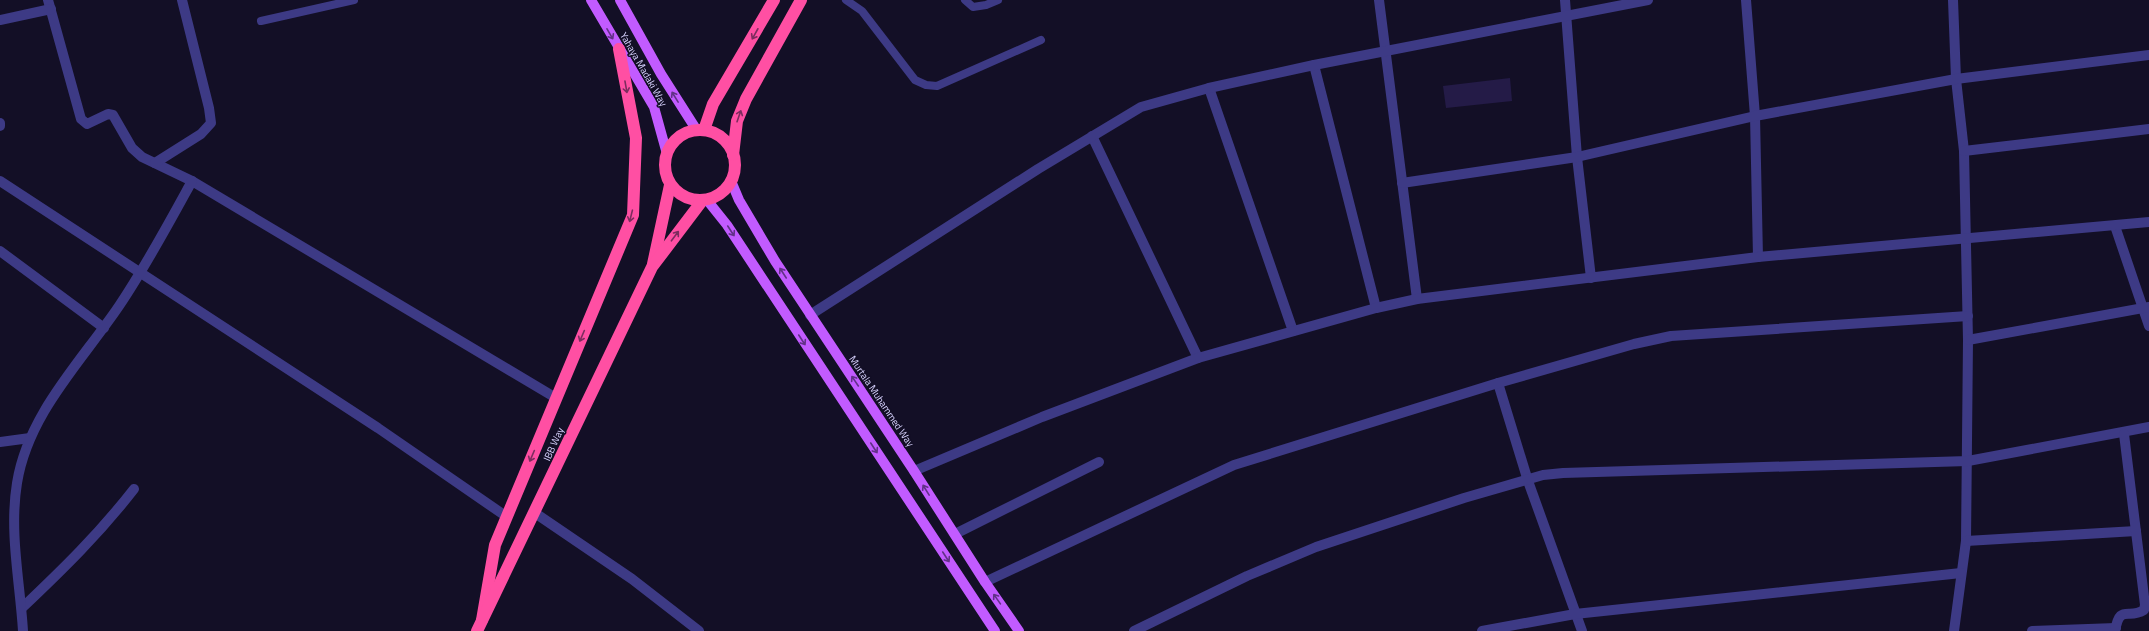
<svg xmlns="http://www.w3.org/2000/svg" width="2149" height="631" font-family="'Titillium Web',sans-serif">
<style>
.building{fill:#241b47}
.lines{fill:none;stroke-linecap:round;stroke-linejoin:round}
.lane{stroke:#3d3a85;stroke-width:8}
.street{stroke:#3d3a85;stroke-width:10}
.primary{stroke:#c25bff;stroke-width:10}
.highway{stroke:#ff4fa3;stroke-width:12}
.oneway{stroke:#623188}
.oneway2{stroke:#7d2c5e}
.labels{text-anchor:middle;stroke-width:3;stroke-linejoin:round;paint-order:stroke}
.street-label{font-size:10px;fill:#d9d4ff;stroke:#130f26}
</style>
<rect width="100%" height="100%" fill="#130f26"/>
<!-- building -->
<path class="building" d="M1510 78 1512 101 1446 108 1443 86Z"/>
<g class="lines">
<!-- lane -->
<g class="lane">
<path d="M846 0 862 11 915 80 926 85 937 86 1041 40"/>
<path d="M965 0 973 7 986 5 998 0"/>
<path d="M261 21 354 0"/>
</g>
<!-- street -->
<g class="street">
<path d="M48 0 81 119 87 124 108 114 113 115 132 148 142 157 192 181 556 398"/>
<path d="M1379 0 1417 299"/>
<path d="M1565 0 1577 157 1591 278"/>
<path d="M1746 0 1755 116 1758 257"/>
<path d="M1953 0 1956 79 1964 151 1968 340 1966 541 1954 631"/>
<path d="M0 20 51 9"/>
<path d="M1314 65 1376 308"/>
<path d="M1209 88 1293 331"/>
<path d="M0 123V126"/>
<path d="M1092 136 1198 358"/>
<path d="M1964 151 2149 129"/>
<path d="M155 163 201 134 211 123 209 108 182 0"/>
<path d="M0 181 378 428 507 517"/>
<path d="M1402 183 1577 157 1755 116 1956 79 2149 55"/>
<path d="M2115 226 2149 326"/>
<path d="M0 251 104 328"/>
<path d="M810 315 1038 169 1141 107 1209 88 1314 65 1648 0"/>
<path d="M1968 340 2149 307"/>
<path d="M1498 383 1528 481 1582 631"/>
<path d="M0 442 30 438"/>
<path d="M914 471 1042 417 1198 358 1376 308 1417 299 1758 257 2149 222"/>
<path d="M535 513 632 579 699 631"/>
<path d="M955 534 1099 462"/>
<path d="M1966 541 2136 531"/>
<path d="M985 582 1234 465 1498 383 1634 344 1671 336 1968 316"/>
<path d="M22 608C63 569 99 534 134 489"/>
<path d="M23 631C20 582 9 532 17 483 28 414 81 362 119 306 146 266 169 223 192 181"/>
<path d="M1134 631 1247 576 1316 547 1464 498 1543 475 1563 473 1968 461 2149 427"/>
<path d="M1482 631 1575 614 1961 573"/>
<path d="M2032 631 2116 628"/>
<path d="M2115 631C2120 603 2128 620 2144 610L2145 605 2124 434"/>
</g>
<!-- primary -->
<g class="primary">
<path d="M591 0 654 107 667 154"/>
<path d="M620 0 661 74 696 129"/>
<path d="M731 181 739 200 775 261 914 471 985 582 1019 631"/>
<path d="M707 200 727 225 995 631"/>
</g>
<!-- highway -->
<g class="highway">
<path d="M704 130 713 104 774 0"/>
<circle cx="700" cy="165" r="35"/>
<path d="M733 155 737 121 746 99 801 0"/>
<path d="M653 264 670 185"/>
<path d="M482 620 495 545 633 215 636 138 619 49"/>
<path d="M477 631 652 267 702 201"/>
</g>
</g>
<!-- one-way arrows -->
<defs><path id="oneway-shaft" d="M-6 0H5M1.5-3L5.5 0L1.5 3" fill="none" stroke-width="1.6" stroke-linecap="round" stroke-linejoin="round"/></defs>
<g class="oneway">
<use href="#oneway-shaft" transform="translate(610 34) rotate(60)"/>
<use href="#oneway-shaft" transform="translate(675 97) rotate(-122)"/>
<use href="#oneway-shaft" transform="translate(731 231) rotate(57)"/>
<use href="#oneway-shaft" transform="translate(783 273) rotate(-123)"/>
<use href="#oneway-shaft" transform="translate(802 340) rotate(57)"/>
<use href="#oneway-shaft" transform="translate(855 381) rotate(-124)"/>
<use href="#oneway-shaft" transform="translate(874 448) rotate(57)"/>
<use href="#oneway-shaft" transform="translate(926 490) rotate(-122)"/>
<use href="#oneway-shaft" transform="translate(946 557) rotate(57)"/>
<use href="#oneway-shaft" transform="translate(997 599) rotate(-125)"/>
</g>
<g class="oneway2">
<use href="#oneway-shaft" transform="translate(755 34) rotate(119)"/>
<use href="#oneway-shaft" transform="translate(626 87) rotate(80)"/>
<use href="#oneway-shaft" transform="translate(739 116) rotate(-71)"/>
<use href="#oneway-shaft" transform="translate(631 216) rotate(104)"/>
<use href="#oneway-shaft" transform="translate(675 236) rotate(-53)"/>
<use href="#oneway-shaft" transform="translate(582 336) rotate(113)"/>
<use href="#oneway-shaft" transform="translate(532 456) rotate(113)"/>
</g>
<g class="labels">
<!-- street labels -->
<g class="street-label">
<text transform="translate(644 69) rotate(60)" y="4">Yahaya Madaki Way</text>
<text transform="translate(882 401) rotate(56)" y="4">Murtala Muhammed Way</text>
<text transform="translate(553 444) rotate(-66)" y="4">IBB Way</text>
</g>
</g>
</svg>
